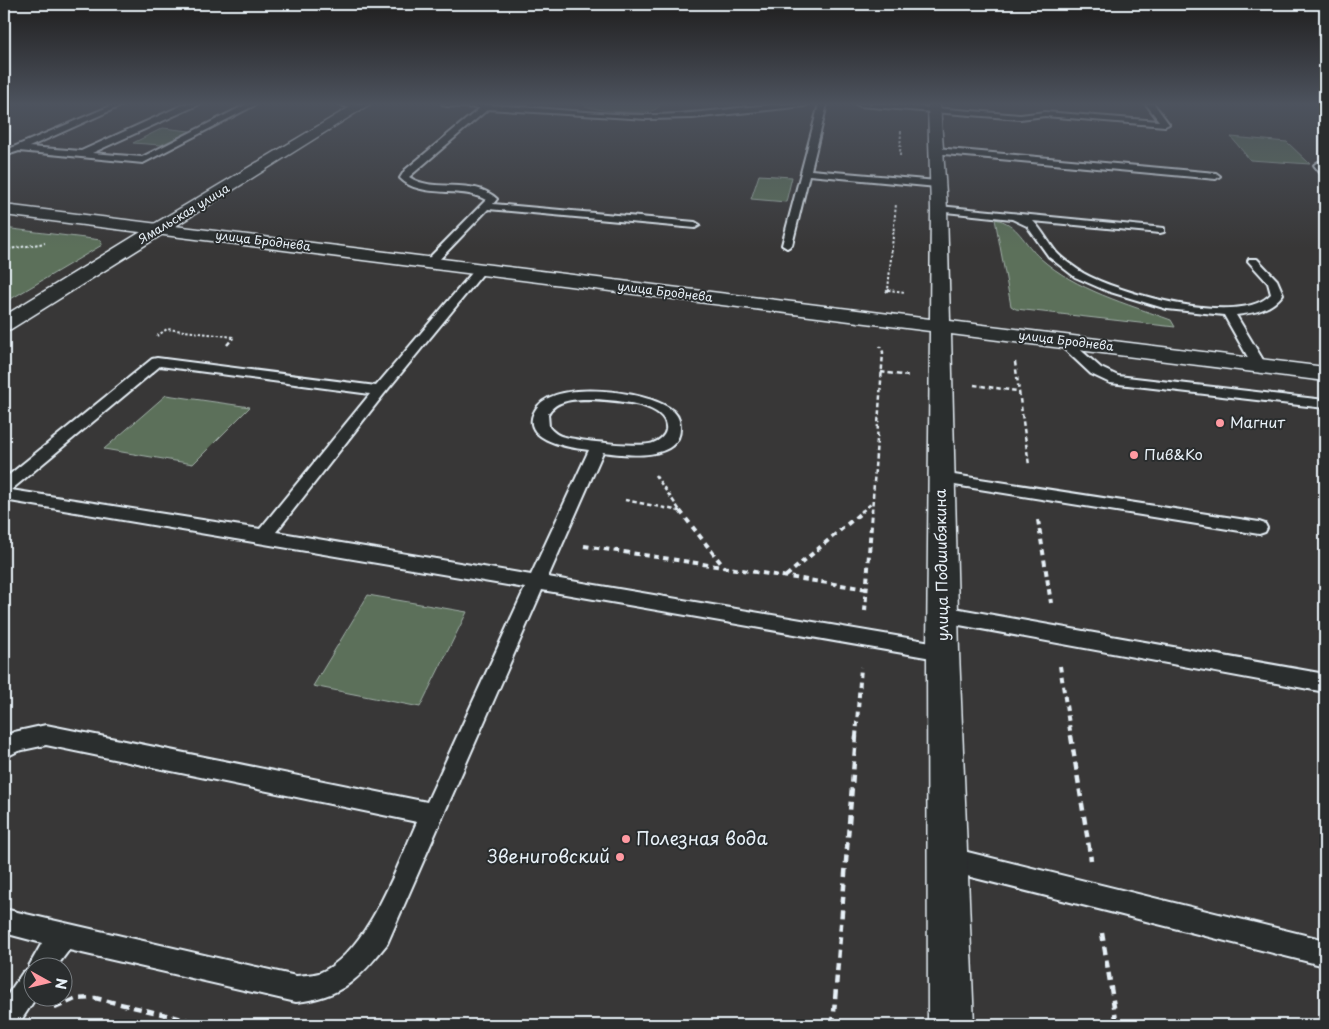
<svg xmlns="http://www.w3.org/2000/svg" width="1329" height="1029" font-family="'Playpen Sans',sans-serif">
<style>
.green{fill:#5b705a;stroke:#a2b0a9}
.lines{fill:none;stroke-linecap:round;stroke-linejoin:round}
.service-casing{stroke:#e8f1f8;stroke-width:4}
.minor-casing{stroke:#e8f1f8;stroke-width:3}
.tertiary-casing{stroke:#e8f1f8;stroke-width:3}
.secondary-casing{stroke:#e8f1f8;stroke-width:3}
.path-far3{stroke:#e8f1f8;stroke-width:2;stroke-dasharray:2.5 2;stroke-linecap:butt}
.path-far2{stroke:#e8f1f8;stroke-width:2.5;stroke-dasharray:4.5 3;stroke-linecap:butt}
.path-far1{stroke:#e8f1f8;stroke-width:4;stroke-dasharray:5.5 4.5;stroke-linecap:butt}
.path{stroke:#e8f1f8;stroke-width:4.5;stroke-dasharray:8 5.5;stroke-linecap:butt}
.service{fill:#2a2d2e;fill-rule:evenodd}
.minor{fill:#2a2d2e;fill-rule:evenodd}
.tertiary{fill:#2a2d2e;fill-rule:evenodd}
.secondary{fill:#2a2d2e;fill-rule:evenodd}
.poi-dot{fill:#ff9aa2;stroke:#2a2d2e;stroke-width:2}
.labels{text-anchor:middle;stroke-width:4;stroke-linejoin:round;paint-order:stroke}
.far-street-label{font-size:12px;fill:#e8f1f8;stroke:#2a2d2e}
.poi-label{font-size:15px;fill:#e8f1f8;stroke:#2a2d2e;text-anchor:start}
.street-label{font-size:15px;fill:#e8f1f8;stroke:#2a2d2e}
.near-poi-label{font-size:18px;fill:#e8f1f8;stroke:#2a2d2e;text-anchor:start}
</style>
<rect width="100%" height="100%" fill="#383737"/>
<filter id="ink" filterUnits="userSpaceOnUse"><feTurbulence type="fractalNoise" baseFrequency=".02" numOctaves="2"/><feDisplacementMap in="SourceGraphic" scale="10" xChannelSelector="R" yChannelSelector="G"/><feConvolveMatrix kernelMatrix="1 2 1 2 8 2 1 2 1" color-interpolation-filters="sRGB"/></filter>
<g filter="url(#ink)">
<!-- green -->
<g class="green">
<path d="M582 104H661C658 108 656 110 651 111 641 114 589 111 582 104Z"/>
<path d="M163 128 190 131 161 145 133 143Z"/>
<path d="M1231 137 1287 142 1310 164 1250 160Z"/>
<path d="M759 175 792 177 786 202 751 199Z"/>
<path d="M995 219C1018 223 1024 244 1040 258 1076 290 1127 304 1171 320L1175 327 1016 309 1011 306Z"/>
<path d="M4 228 101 240 102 245 4 303Z"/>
<path d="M166 395 250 407 193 464 104 449Z"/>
<path d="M368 595 467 612 420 707 313 686Z"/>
</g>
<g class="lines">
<defs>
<g id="service">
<path d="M115 104H125L29 147 81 151 185 104H200L92 153 142 157 247 104H257L143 163 19 151 4 156V151Z"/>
<path d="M340 104H364L365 105C359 109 346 108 340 104Z"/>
<path d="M442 104C511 103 579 114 648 115 702 115 754 103 808 104L804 106 692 118 647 119 488 109 409 177C434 194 474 176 497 199L493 204 695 222 700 225 695 228 488 209 435 264 431 265 426 262 427 260 486 200C461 185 421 200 400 178L405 170 480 108 446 106Z"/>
<path d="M819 104H827L811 170 937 181 942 184 937 187 809 175 792 245 787 248 782 245Z"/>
<path d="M856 104H886L1020 115 1045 112 1159 121 1146 104H1154L1169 124 1165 126 1045 116 1020 119 860 106Z"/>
<path d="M936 148 1216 173 1220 176 1216 179 933 153 932 151Z"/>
<path d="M1318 162 1325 163V176L1322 175 1314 165Z"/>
<path d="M939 206 1164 228V232L1160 233 1033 221C1042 230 1048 242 1056 252 1062 259 1074 267 1083 273 1118 293 1240 328 1271 294L1268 283 1248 261 1249 259H1257L1277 280 1283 294C1271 310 1254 313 1236 315L1266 365 1264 368H1254L1224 315 1167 309 1107 291 1075 277 1049 257 1027 226 1012 219 936 211 934 209Z"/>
<path d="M481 266 485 267 486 269 485 271 384 394 276 532 531 575 589 450C569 448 513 439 538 406 558 380 645 391 669 408 676 412 680 419 680 427 681 462 624 455 603 452L548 577 943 644 950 646 953 652 950 658 943 660 542 590 387 944C359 979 342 997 296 1002L69 950 57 966H32V996H37L18 1025H4V1000L23 972 30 969 29 966 42 943 4 933V909L296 976C303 975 312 975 319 973 367 954 397 866 417 822L46 745 18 751 4 758V737L14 732 46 725 427 802 525 588 4 500V479L152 359 157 358 376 386 477 267ZM160 366 370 394 260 529 11 490ZM591 399C609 400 670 402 666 430 665 436 659 441 653 443 640 448 580 441 565 437 558 436 553 432 549 427L548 414C556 399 576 399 591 399Z"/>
<path d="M1063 337 1067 338 1101 368 1118 376 1325 400V408L1110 383 1091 374 1059 344 1057 341Z"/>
<path d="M941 473 1259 522 1265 524 1267 528 1265 532 1259 534 936 482 933 478 936 474Z"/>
<path d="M943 606 1325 674V692L943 622 936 619 934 614 936 609Z"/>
<path d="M947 847 1325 940V966L947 871 939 867 935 859 939 851Z"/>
</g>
<path id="minor" d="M160 223 166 224 168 228 166 232 11 329 4 331V316L154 224Z"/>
<path id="tertiary" d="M355 104H370L166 232H154L152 228 154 224Z"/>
<path id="secondary" d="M928 104H940L947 209 950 321 1325 367V381L951 334 959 652 974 1025H928L927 652 930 331 4 215V205L930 319 931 209Z"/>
</defs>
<!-- service casing -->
<use href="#service" class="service-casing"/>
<!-- minor casing -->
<use href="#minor" class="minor-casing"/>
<!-- tertiary casing -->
<use href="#tertiary" class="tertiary-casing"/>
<!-- secondary casing -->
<use href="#secondary" class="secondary-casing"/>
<!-- path-far3 -->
<g class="path-far3">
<path d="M900 156 901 130"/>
<path d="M4 250 45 243"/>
<path d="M888 290 905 292"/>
<path d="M886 292 888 290 896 204"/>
<path d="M157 336 167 329 234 337 232 339"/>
</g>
<!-- path-far2 -->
<g class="path-far2">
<path d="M227 345 233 338"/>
<path d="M1015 362 1029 465"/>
<path d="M881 372 908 376"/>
<path d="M974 385 1017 391"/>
<path d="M655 475 681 512"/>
<path d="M625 500 680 511"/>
<path d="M861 512 871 504"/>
<path d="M872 512 883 352 880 346"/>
</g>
<!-- path-far1 -->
<g class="path-far1">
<path d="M680 511 724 567"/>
<path d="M1038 520 1051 603"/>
<path d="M584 546 867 589"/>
<path d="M786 576 863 511"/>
<path d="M865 611 872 511"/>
<path d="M1060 666 1071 737"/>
<path d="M856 737 861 667"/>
</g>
<!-- path -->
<g class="path">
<path d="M1071 736 1091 860"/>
<path d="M1102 933 1117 1025"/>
<path d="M55 1008 75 999 95 998 208 1025"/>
<path d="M833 1025 856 736"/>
</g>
<!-- service -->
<use href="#service" class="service"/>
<!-- minor -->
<use href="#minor" class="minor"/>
<!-- tertiary -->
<use href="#tertiary" class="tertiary"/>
<!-- secondary -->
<use href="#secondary" class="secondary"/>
</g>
</g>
<!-- sky -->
<linearGradient id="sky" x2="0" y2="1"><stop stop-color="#1f1e1e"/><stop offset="0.42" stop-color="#4d535e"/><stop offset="1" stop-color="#4d535e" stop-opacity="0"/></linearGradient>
<rect width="1329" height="248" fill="url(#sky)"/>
<!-- markers -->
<g class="poi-dot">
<circle cx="1220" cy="423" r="5"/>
<circle cx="1134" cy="455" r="5"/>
<circle cx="626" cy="839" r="5"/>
<circle cx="620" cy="857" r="5"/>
</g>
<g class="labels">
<!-- far-street labels -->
<g class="far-street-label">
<text transform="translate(184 214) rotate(-31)" y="4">Ямальская улица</text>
<text transform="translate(263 241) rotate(7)" y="4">улица Броднева</text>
<text transform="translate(665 292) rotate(7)" y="4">улица Броднева</text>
<text transform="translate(1066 341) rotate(7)" y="4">улица Броднева</text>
</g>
<!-- poi labels -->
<g class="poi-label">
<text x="1230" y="428">Магнит</text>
<text x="1144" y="460">Пив&amp;Ко</text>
</g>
<!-- street labels -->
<g class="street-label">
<text transform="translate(942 565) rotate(-91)" y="5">улица Подшибякина</text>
</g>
<!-- near-poi labels -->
<g class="near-poi-label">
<text x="636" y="845">Полезная вода</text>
<text x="610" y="863" text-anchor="end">Звениговский</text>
</g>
</g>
<!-- margin -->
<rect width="1329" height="1029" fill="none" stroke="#2a2d2e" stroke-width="20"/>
<rect x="10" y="10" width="1309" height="1009" fill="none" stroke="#e8f1f8" stroke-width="2" filter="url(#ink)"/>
<!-- north arrow -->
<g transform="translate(48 982) rotate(98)"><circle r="24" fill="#2a2d2e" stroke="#767b7f"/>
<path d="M0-4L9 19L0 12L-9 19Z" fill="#ff9aa2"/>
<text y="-8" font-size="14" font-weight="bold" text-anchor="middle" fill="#e8f1f8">N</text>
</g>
</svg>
